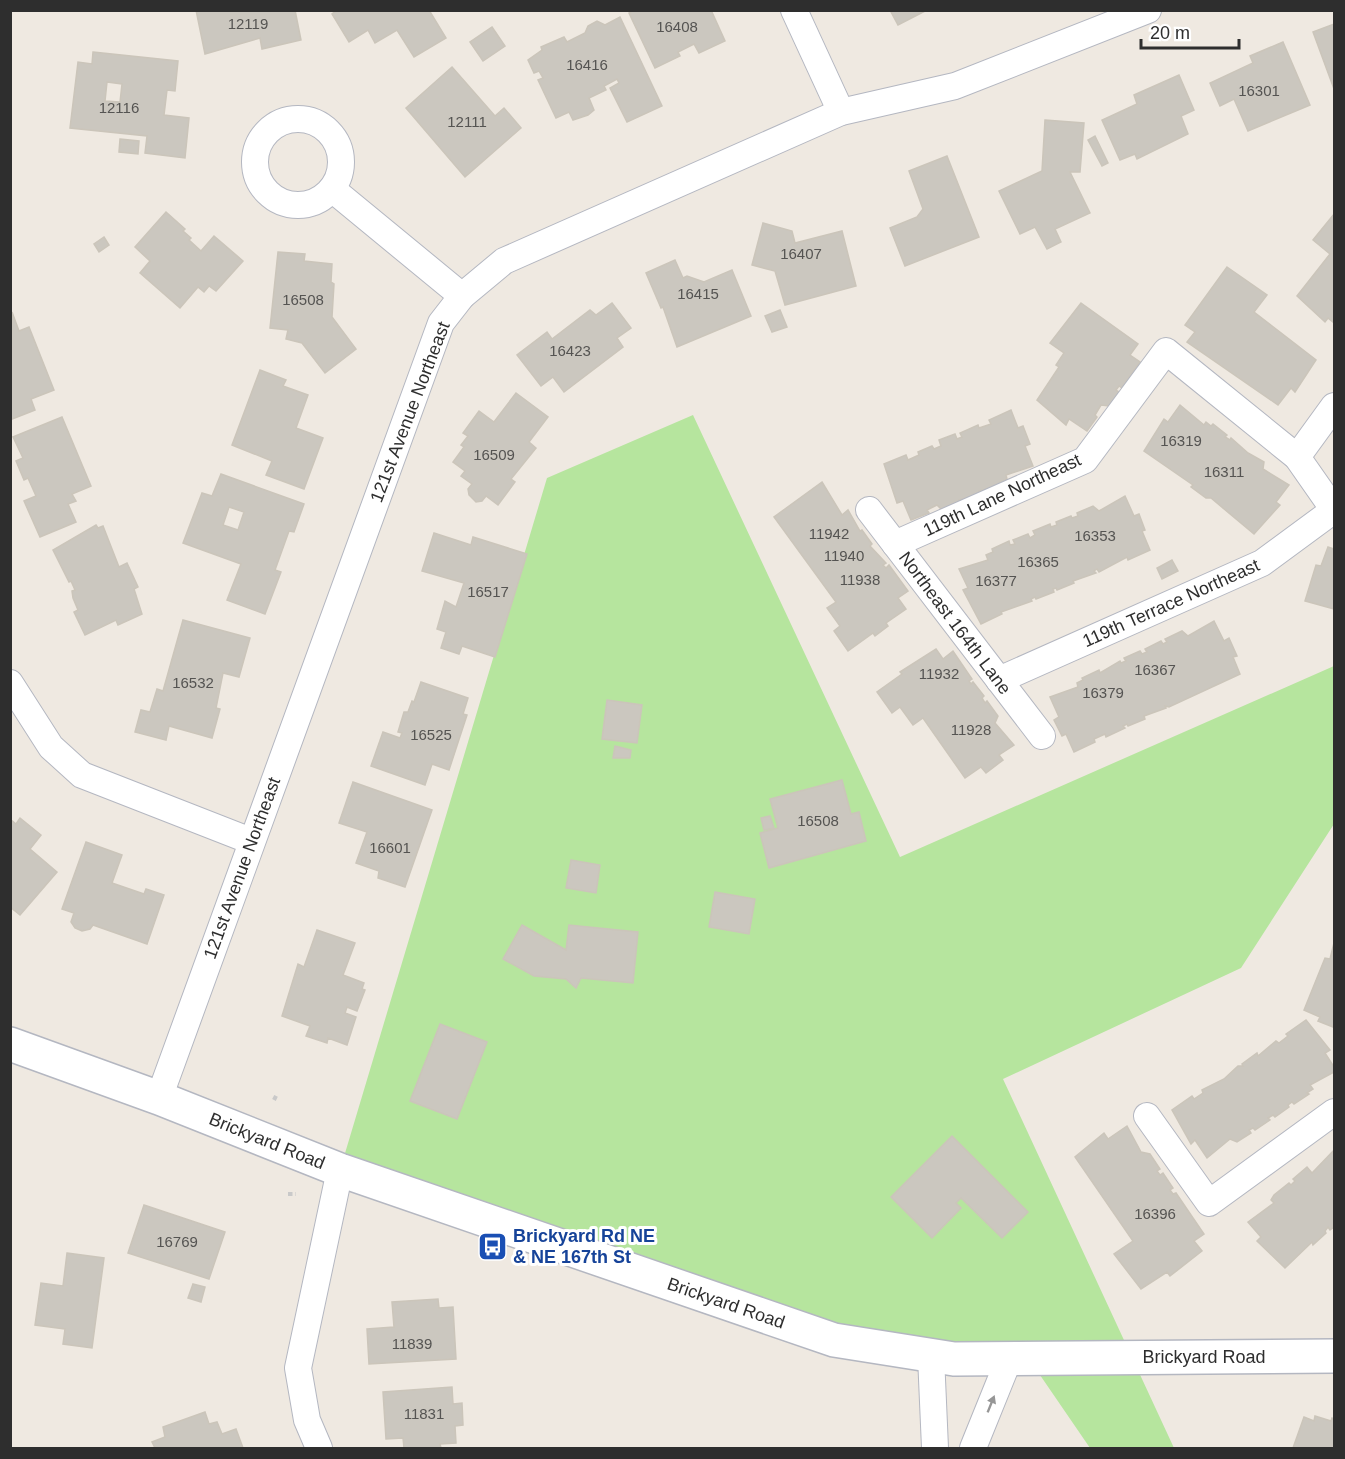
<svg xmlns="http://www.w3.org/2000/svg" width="1345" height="1459" font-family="Helvetica,sans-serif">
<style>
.green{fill:#b6e59e}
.building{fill:#cbc7bf;stroke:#cbc5ba;stroke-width:1.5;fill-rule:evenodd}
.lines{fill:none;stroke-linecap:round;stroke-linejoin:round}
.street-casing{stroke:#b4b7c1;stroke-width:28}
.secondary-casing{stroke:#b4b7c1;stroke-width:36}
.path{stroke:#c9c9c9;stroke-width:4;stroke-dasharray:4.5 3;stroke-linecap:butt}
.street{stroke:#fff;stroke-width:26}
.secondary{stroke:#fff;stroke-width:33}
.oneway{fill:#969696}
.labels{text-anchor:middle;stroke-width:6;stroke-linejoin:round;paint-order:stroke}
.number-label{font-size:15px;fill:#555452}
.street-label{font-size:18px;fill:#2e2e2e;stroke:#fff}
.transit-label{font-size:18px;font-weight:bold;fill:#164399;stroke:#fff;text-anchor:start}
</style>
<rect width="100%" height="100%" fill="#efe9e1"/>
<!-- green -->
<path class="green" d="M693 415 900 857 1334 666V824L1241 968 1003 1079 1174 1448H1090L1029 1359 931 1356 340 1170 547 478Z"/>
<!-- building -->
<g class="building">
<path d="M196 10H295L301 40 262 49 260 38 205 54Z"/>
<path d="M337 10H429L446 38 414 57 397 30 375 43 368 30 349 42 332 14Z"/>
<path d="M634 10H711L725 41 699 53 694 44 678 52 680 56 655 68 629 13Z"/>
<path d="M890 10H927L898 25Z"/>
<path d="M620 17 662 106 627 122 610 88 619 83 617 79 604 86 606 90 589 98 594 110 588 115 573 120 569 112 556 118 538 80 543 78 539 71 534 73 528 60 542 50 541 47 564 37 567 42 585 33 588 26 597 21 605 25Z"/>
<path d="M1334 24V89L1313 32Z"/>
<path d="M492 27 505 46 483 61 470 42Z"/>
<path d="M1283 42 1310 105 1248 131 1234 99 1220 106 1210 83 1253 63 1250 56Z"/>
<path d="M93 52 178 61 175 91 167 90 164 115 189 118 185 158 145 153 147 136 70 128 78 62 92 64ZM107 82 122 84 120 102 105 101Z"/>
<path d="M452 67 495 116 504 108 521 128 465 177 406 108Z"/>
<path d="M1179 75 1194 110 1181 116 1188 134 1137 159 1135 154 1120 160 1102 120 1137 104 1134 95Z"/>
<path d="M1045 120 1084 123 1080 172H1070L1090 213 1055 229 1061 242 1047 249 1035 227 1020 234 999 191 1042 171Z"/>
<path d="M1095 136 1108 163 1102 166 1088 140Z"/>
<path d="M120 139 139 141 138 154 119 152Z"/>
<path d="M947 156 979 237 905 266 890 228 917 217 923 209 909 171Z"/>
<path d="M166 212 185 229 183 231 191 238 189 240 201 251 214 236 243 261 216 291 209 286 204 292 198 287 180 308 140 273 150 261 135 247Z"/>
<path d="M1334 214V323L1328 318 1325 322 1297 296 1330 254 1313 240Z"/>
<path d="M763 223 792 231 795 243 842 231 856 286 785 305 775 271 752 265Z"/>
<path d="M104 237 109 245 99 252 94 244Z"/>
<path d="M278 252 305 254 304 261 332 264 331 282 334 284 332 317 356 349 325 373 302 343 286 339 288 330 270 328Z"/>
<path d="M675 260 683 278 687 276 704 282 732 270 751 316 677 347 663 307 661 308 646 273Z"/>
<path d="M1227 267 1267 295 1254 312 1316 360 1295 392 1291 388 1278 405 1187 342 1195 332 1185 325Z"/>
<path d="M612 303 631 328 617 338 623 347 564 392 553 377 541 386 517 355 547 332 552 339 590 310 596 315Z"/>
<path d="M1081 303 1138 344 1130 355 1140 362 1122 388 1119 386 1116 390 1119 392 1109 406 1101 405 1095 415 1097 417 1087 431 1069 419 1066 425 1037 400 1059 367 1056 365 1064 353 1050 343Z"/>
<path d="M780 310 787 327 772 332 765 316Z"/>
<path d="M12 312 19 331 29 327 54 390 31 399 35 410 10 420Z"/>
<path d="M260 370 286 380 283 386 308 395 296 428 323 438 304 489 266 475 272 461 232 445Z"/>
<path d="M516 393 548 417 529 442 536 448 511 479 515 482 498 505 486 496 482 501 476 502 469 495 468 489 472 484 461 476 465 471 453 462 464 447 461 445 468 436 463 433 479 411 494 422Z"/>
<path d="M1180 405 1204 425 1206 422 1211 426 1213 424 1227 435 1225 437 1230 440 1231 438 1248 453 1264 462 1263 469 1289 485 1276 502 1280 505 1254 534 1211 498H1206L1191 487 1193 485 1144 451 1164 419 1168 422Z"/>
<path d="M1011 410 1018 428 1023 426 1030 444 1025 446 1033 466 1006 475 1007 479 1000 482 1002 485 979 491 980 494 959 500 960 503 942 510 937 505 927 510 929 513 911 520 903 501 897 503 884 464 906 455 908 460 919 455 918 452 932 446 934 449 941 446 939 440 955 434 957 439 962 437 960 433 978 425 979 428 991 424 989 420Z"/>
<path d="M62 417 91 486 72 494 76 501 68 504 76 522 40 537 24 501 36 496 28 478 24 480 16 461 23 458 13 437Z"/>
<path d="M221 474 304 504 294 532 289 531 275 570 281 572 265 614 227 600 241 564 183 543 202 493 212 496ZM229 507 244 512 238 530 223 525Z"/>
<path d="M822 482 842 515 848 510 860 531 862 530 872 544 870 546 886 563 883 565 886 568 889 565 908 591 898 598 906 609 886 623 888 626 875 636 873 633 848 651 834 631 840 626 827 608 836 602 774 517Z"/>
<path d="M1125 496 1134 516 1139 514 1145 530 1142 531 1150 550 1128 560 1127 557 1099 572 1097 569 1094 571 1096 573 1073 581 1074 583 1057 590 1056 588 1053 589 1054 592 1036 599 1035 597 1031 599 1032 601 1001 612 1002 614 981 624 963 590 968 588 959 569 988 560 986 555 993 552 992 549 1009 541 1010 545 1015 544 1013 540 1028 534 1030 538 1035 535 1033 531 1050 524 1051 527 1057 525 1056 522 1071 516 1072 518 1078 516 1077 513 1093 506 1099 511Z"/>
<path d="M96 525 98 528 103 526 119 567 127 563 138 587 134 589 142 614 118 625 116 620 85 635 74 612 78 610 73 598 72 591 75 590 71 581 69 582 53 550Z"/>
<path d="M434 533 471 545 473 537 527 554 495 657 462 646 459 654 441 648 446 632 437 629 445 601 456 607 464 583 422 571Z"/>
<path d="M1328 547 1334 549V609L1305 601 1316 565 1321 566Z"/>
<path d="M1172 560 1178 571 1162 579 1157 568Z"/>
<path d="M183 620 250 638 239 677 223 673 216 708 220 709 212 738 169 726 166 740 135 732 141 710 150 712 157 689 163 691Z"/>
<path d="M1214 621 1224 641 1229 638 1237 656 1233 657 1240 674 1169 707 1165 706 1166 708 1144 716 1145 719 1128 726 1127 724 1123 726 1125 728 1106 737 1105 734 1094 739 1095 742 1074 752 1066 734 1062 736 1054 720 1059 717 1050 697 1078 687 1077 683 1083 680 1082 678 1099 670 1100 673 1120 661 1121 663 1126 661 1124 658 1140 651 1142 654 1147 652 1145 649 1161 641 1163 644 1167 642 1165 639 1182 631 1188 636Z"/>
<path d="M936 649 943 659 953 651 972 679 969 681 971 684 973 682 984 696 982 698 985 703 987 701 998 716 995 723 1014 745 999 755 1003 760 986 773 981 767 965 778 923 718 913 725 900 707 892 713 877 692 902 674 900 672Z"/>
<path d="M421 682 468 698 463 714 467 715 449 770 432 764 425 785 371 766 383 732 400 738 402 733 398 732 404 712H408L412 701 414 702Z"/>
<path d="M607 700 642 705 637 743 602 739Z"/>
<path d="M615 746 631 750 630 758H613Z"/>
<path d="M842 780 851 814 859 812 866 841 769 868 760 833 778 828 770 799Z"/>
<path d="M353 782 432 810 405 887 378 878 379 871 356 863 367 832 339 823Z"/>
<path d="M770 816 774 828 764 830 761 818Z"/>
<path d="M20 818 41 835 30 849 57 872 20 915 10 907V819L16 824Z"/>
<path d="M86 842 122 855 112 883 144 894 146 889 164 895 147 944 93 925 90 929 82 931 75 928 71 922 74 913 62 909Z"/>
<path d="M571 860 600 865 596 893 566 888Z"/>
<path d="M715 892 755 899 749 934 709 927Z"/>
<path d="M522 925 566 950 569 925 638 932 633 983 581 978 576 988 566 979 534 976 503 959Z"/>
<path d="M317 930 355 943 343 975 364 983 362 989 365 990 357 1011 347 1007 345 1013 356 1017 347 1045 328 1038 327 1043 306 1036 310 1026 282 1016 298 964 304 967Z"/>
<path d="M1334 943V1025L1333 1027 1318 1021 1320 1017 1304 1010 1325 958 1330 959Z"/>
<path d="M1306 1020 1330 1050 1325 1053 1334 1067V1072L1310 1085 1313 1089 1307 1093 1309 1094 1294 1104 1292 1102 1288 1105 1289 1107 1275 1117 1273 1115 1268 1118 1270 1120 1255 1130 1253 1128 1249 1130 1251 1133 1237 1142 1230 1139 1207 1158 1195 1140 1191 1144 1172 1110 1192 1096 1194 1099 1203 1093 1202 1090 1224 1079 1238 1066H1243L1242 1064 1257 1053 1258 1056 1276 1041 1279 1043 1288 1036 1286 1034Z"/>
<path d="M440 1024 487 1042 457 1119 410 1101Z"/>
<path d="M1127 1126 1141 1152 1150 1154 1160 1169 1157 1171 1160 1175 1163 1173 1173 1188 1170 1190 1173 1194 1176 1193 1204 1234 1194 1241 1202 1251 1170 1276 1167 1272 1141 1289 1114 1254 1133 1241 1075 1157 1104 1133 1108 1139Z"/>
<path d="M952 1136 1028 1212 1002 1238 961 1198 956 1203 961 1208 932 1238 891 1197Z"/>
<path d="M1334 1150V1227L1330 1230 1328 1227 1325 1231 1326 1233 1313 1245 1312 1242 1285 1268 1257 1241 1261 1237 1248 1222 1274 1203 1271 1200 1274 1195 1289 1183 1291 1185 1295 1181 1293 1179 1307 1167 1312 1173Z"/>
<path d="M144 1205 225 1232 209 1279 128 1253Z"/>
<path d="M67 1253 104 1258 92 1348 63 1344 65 1329 35 1325 41 1283 63 1286Z"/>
<path d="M193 1284 205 1287 201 1302 188 1298Z"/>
<path d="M438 1299 439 1308 453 1307 456 1359 369 1364 367 1329 394 1327 392 1302Z"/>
<path d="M452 1387 453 1404 462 1403 463 1425 455 1426 456 1443 440 1444 441 1448H404L403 1438 386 1439 383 1392Z"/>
<path d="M205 1412 209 1424 217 1422 222 1434 236 1429 243 1448H155L152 1442 165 1437 163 1427Z"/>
<path d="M1315 1416 1331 1421 1332 1418 1334 1419V1448H1293L1304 1417 1314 1421Z"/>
</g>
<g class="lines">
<defs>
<g id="street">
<path d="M794 10 841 112"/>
<circle cx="298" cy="162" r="43"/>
<path d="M332 189 462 296"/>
<path d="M1297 457 1334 406"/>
<path d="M869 510 1042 736"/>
<path d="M895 544 1085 460 1166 351 1297 457 1334 510"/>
<path d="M999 680 1262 563 1334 510"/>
<path d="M10 683 51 747 82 775 251 841"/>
<path d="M159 1098 441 323 462 296 504 261 841 112 955 86 1148 10"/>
<path d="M1147 1116 1209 1203 1334 1112"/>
<path d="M931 1356 935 1448"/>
<path d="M319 1448 307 1420 298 1368 340 1170"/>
<path d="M973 1448 1009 1359"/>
</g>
<path id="secondary" d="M10 1044 159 1098 340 1170 834 1340 954 1359 1334 1356"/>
</defs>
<!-- street casing -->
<use href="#street" class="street-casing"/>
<!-- secondary casing -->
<use href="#secondary" class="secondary-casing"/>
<!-- path -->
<g class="path">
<path d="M274 1100 277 1094"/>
<path d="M288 1194H296"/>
</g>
<!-- street -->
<use href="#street" class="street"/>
<!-- secondary -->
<use href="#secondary" class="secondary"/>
</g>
<!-- one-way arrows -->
<defs><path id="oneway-solid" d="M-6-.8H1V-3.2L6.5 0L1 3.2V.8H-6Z" transform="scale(1.5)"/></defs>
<use class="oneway" href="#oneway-solid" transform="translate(991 1404) rotate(-68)"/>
<!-- icons -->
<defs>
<symbol id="bus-square" viewBox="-11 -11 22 22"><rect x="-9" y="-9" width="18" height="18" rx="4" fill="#1a4fb4" stroke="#fff"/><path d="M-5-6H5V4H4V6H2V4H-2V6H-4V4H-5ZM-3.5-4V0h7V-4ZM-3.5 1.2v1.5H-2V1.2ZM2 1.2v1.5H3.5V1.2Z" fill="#fff"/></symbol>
</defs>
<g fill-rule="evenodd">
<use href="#bus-square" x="476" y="1230" width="33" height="33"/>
</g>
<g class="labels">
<!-- number labels -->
<g class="number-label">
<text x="248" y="29">12119</text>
<text x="677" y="32">16408</text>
<text x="587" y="70">16416</text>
<text x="1259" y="96">16301</text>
<text x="119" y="113">12116</text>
<text x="467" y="127">12111</text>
<text x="801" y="259">16407</text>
<text x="698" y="299">16415</text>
<text x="303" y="305">16508</text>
<text x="570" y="356">16423</text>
<text x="1181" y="446">16319</text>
<text x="494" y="460">16509</text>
<text x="1224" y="477">16311</text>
<text x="829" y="539">11942</text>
<text x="1095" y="541">16353</text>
<text x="844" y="561">11940</text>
<text x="1038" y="567">16365</text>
<text x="860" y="585">11938</text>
<text x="996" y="586">16377</text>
<text x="488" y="597">16517</text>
<text x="1155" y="675">16367</text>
<text x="939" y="679">11932</text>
<text x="193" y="688">16532</text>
<text x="1103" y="698">16379</text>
<text x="971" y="735">11928</text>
<text x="431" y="740">16525</text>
<text x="818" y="826">16508</text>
<text x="390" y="853">16601</text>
<text x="1155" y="1219">16396</text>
<text x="177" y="1247">16769</text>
<text x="412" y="1349">11839</text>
<text x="424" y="1419">11831</text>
</g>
<!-- street labels -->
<g class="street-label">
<text transform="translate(410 412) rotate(-69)" y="6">121st Avenue Northeast</text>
<text transform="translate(1002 495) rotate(-25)" y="6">119th Lane Northeast</text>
<text transform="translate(1171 603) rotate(-24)" y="6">119th Terrace Northeast</text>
<text transform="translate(955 623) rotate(53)" y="6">Northeast 164th Lane</text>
<text transform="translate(242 868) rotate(-70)" y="6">121st Avenue Northeast</text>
<text transform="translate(267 1141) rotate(22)" y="6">Brickyard Road</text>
<text transform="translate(726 1303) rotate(19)" y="6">Brickyard Road</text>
<text x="1204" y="1363">Brickyard Road</text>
</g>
<!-- transit labels -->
<g class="transit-label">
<text x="513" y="1242">Brickyard Rd NE<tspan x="513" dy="21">&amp; NE 167th St</tspan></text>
</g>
</g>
<!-- border -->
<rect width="1345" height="1459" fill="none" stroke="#2e2e2e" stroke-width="24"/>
<!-- scale -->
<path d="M1141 39v9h98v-9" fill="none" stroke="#2e2e2e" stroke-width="3"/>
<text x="1150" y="39" font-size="18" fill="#2e2e2e" stroke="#ffffff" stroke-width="4.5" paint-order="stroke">20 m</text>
</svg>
